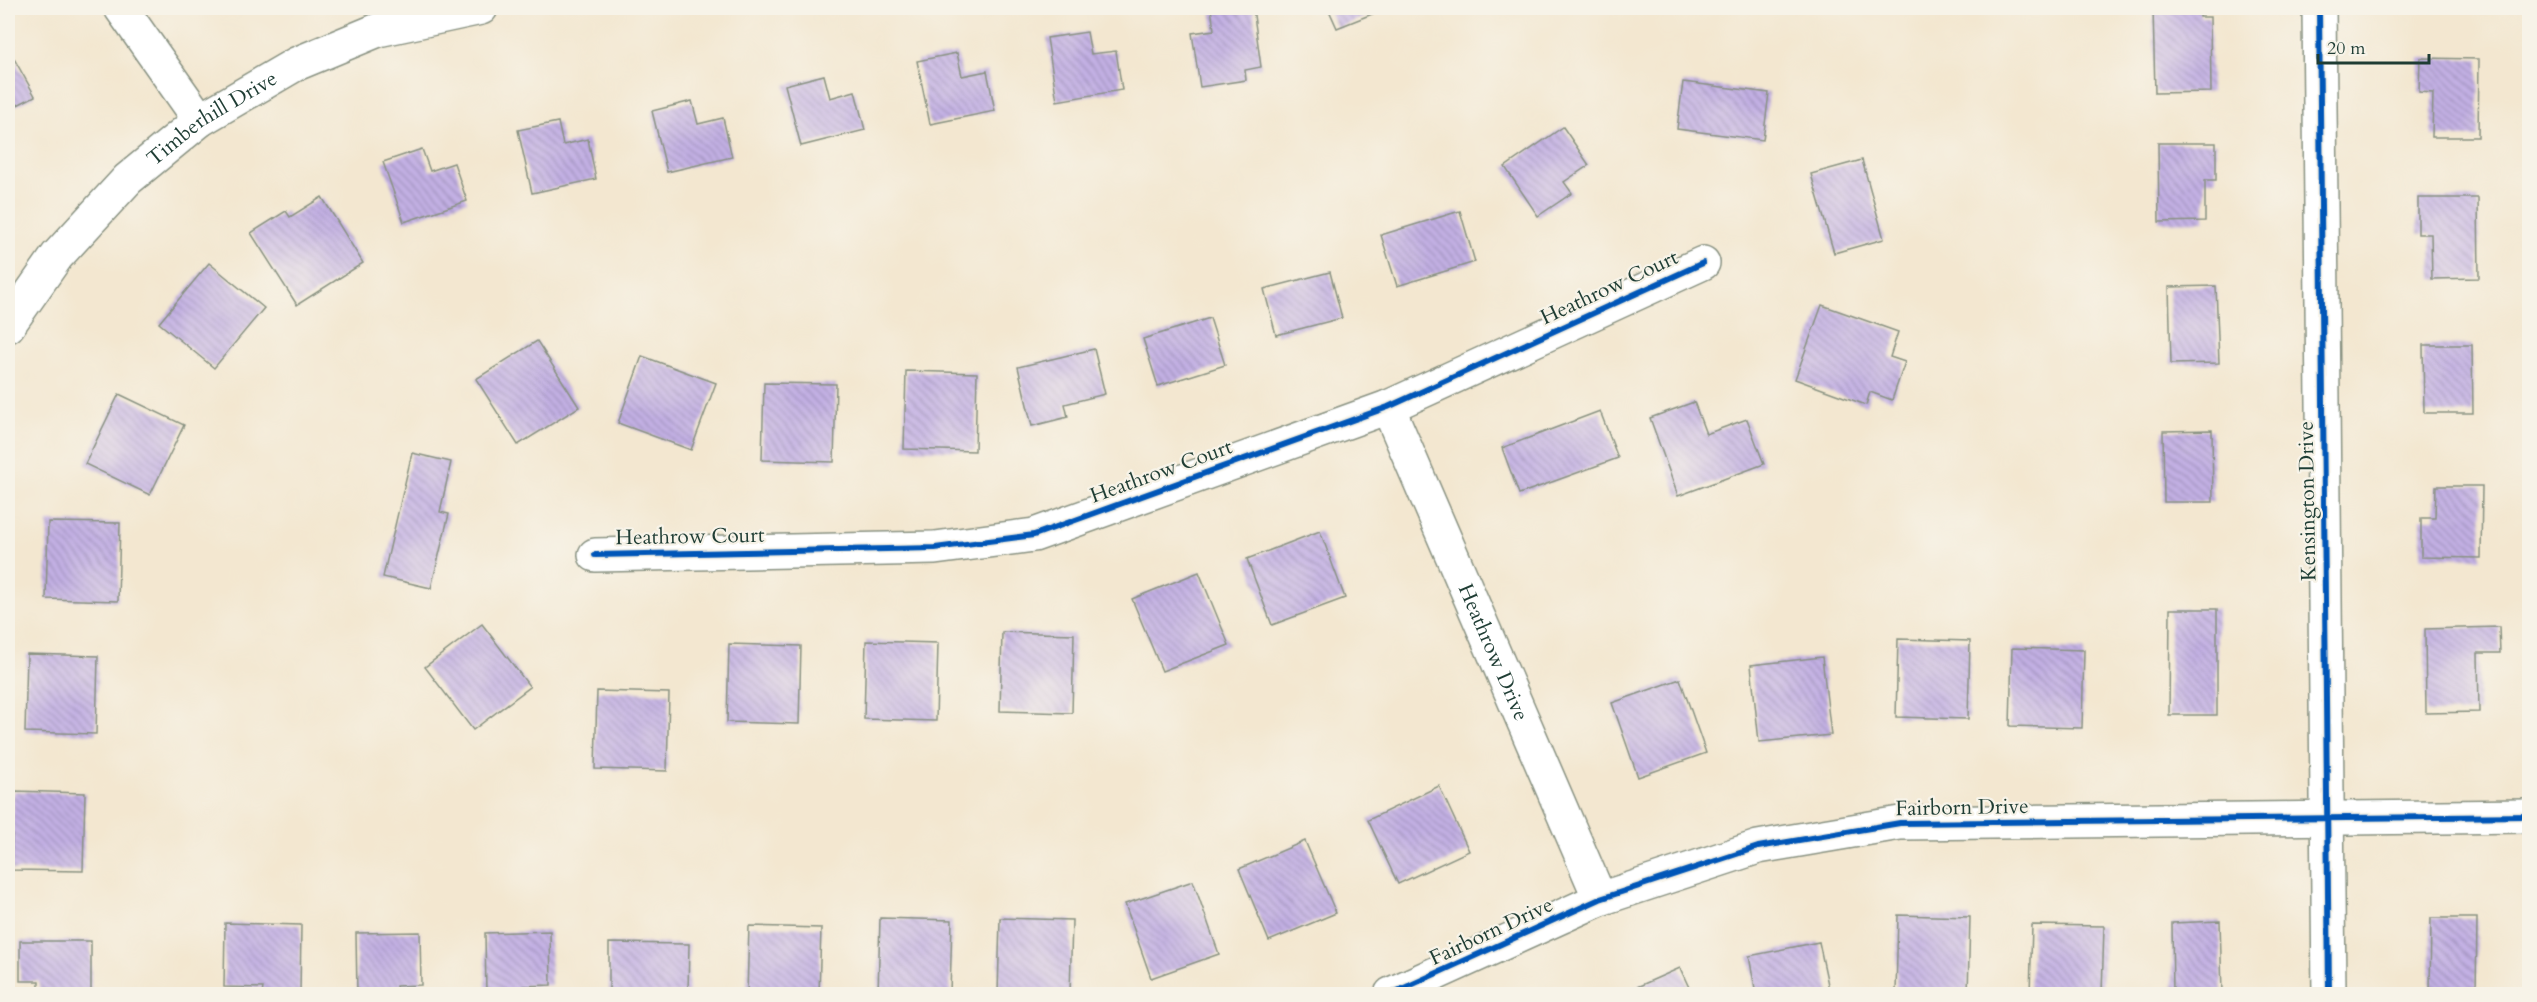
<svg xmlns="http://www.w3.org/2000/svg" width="2537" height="1002" font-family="Cardo,serif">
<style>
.building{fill:url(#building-back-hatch)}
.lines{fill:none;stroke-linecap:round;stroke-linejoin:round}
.street-casing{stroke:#899282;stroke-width:36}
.street{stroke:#fff;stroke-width:33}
.cycleway-casing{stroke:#f7f3e8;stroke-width:10}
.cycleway{stroke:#0057b8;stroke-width:6}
.labels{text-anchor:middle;stroke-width:4.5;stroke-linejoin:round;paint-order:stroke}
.street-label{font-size:21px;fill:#1f3d34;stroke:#f7f3e8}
</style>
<defs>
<pattern id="building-back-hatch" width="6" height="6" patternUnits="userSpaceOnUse" patternTransform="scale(1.5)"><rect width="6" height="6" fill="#c3b0e4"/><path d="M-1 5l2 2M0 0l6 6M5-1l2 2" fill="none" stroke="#9e90ba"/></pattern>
</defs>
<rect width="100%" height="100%" fill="#f7f3e8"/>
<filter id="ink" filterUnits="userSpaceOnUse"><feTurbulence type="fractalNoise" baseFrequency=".0167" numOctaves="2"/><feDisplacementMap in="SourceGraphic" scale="12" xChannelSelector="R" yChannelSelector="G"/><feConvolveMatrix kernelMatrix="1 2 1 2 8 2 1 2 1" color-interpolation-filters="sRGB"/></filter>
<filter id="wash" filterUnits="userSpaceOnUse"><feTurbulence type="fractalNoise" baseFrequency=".008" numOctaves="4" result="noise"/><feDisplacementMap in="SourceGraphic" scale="24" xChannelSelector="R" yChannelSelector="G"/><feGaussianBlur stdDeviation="1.35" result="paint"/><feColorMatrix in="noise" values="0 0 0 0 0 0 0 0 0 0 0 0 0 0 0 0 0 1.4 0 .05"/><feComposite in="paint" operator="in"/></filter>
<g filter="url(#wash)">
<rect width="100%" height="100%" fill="#f3e7d0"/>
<g id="blocks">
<!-- building -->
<g class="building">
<path d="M1211 8H1253L1261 67 1245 70 1246 80 1200 87 1192 33 1214 30Z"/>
<path d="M1328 8H1387L1337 28Z"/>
<path d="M2153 8H2200V17H2210L2211 92 2155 93Z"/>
<path d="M2420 8H2459V9L2420 10Z"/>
<path d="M1087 32 1091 54 1116 51 1122 90 1057 101 1047 38Z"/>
<path d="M8 48 35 96 8 110Z"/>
<path d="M957 53 962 76 987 71 995 111 930 124 917 61Z"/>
<path d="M2420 58 2479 59 2478 137H2432L2433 93 2419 92Z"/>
<path d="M824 75 830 98 855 91 865 130 801 146 785 85Z"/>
<path d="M1683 82 1769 93 1763 140 1677 129Z"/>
<path d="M692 101 698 124 723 118 732 157 667 172 652 111Z"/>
<path d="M558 122 563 145 588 139 596 179 532 193 518 130Z"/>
<path d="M1563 127 1589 165 1564 182 1572 193 1538 216 1505 167Z"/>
<path d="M2158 143H2216V180H2205V221L2159 222Z"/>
<path d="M422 149 430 171 454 163 467 201 404 222 383 162Z"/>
<path d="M1862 160 1884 239 1834 253 1811 174Z"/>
<path d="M322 197 363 263 297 305 251 233 286 211 290 217Z"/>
<path d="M2418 198H2478L2479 278 2432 279 2431 234H2418Z"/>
<path d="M1460 211 1475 262 1397 286 1381 235Z"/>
<path d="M209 263 264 308 214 368 159 323Z"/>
<path d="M1330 272 1342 318 1276 335 1264 289Z"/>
<path d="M2216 286 2219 363 2171 364 2169 287Z"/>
<path d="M1822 305 1898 332 1890 357 1905 362 1892 400 1870 392 1866 405 1795 379Z"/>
<path d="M1210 318 1225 365 1158 386 1143 339Z"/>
<path d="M537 341 579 407 518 445 476 379Z"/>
<path d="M2423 345H2472L2473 413H2424Z"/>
<path d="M1094 349 1105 394 1065 404 1068 417 1032 426 1018 367Z"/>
<path d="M642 356 716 383 691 450 618 423Z"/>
<path d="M906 371 977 373 975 451 904 449Z"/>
<path d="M764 383 836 384 834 462 762 460Z"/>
<path d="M119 394 184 425 150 495 85 464Z"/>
<path d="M1694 402 1706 434 1747 419 1764 464 1678 496 1650 418Z"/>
<path d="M1600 411 1618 458 1519 494 1502 448Z"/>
<path d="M2212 430 2213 502H2164L2163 431Z"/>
<path d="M412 453 451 462 440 512 449 514 431 588 383 577Z"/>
<path d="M2436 486H2482L2481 558 2421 557V518H2435Z"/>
<path d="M48 522 120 523 118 601 46 599Z"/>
<path d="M1320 531 1345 598 1272 625 1247 559Z"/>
<path d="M1199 572 1229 645 1162 671 1132 599Z"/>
<path d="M2170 609H2217V715H2169Z"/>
<path d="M482 624 530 687 473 730 425 667Z"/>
<path d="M2499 627 2500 653H2478L2479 712 2426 713 2425 629Z"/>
<path d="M1002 632 1074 634 1072 713 1000 711Z"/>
<path d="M1898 639 1970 641 1968 719 1896 717Z"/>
<path d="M866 641 938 643 936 721 864 719Z"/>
<path d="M729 644 801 646 799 724 727 722Z"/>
<path d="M2012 648 2084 650 2082 728 2010 726Z"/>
<path d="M27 654 98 656 96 734 25 732Z"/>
<path d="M1822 657 1831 735 1759 742 1751 665Z"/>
<path d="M1680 679 1706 753 1638 777 1612 703Z"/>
<path d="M597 691 669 693 667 771 595 769Z"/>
<path d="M1439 786 1469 851 1398 884 1368 820Z"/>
<path d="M13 791 85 793 83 871 11 870Z"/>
<path d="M1305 841 1336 913 1269 941 1239 869Z"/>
<path d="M1193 881 1219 954 1151 978 1125 904Z"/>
<path d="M1898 915 1970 917 1968 994 1896 993Z"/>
<path d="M880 918 952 920 950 994H878Z"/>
<path d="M1000 918 1072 920 1070 994H998Z"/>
<path d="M2431 918H2477L2476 994H2430Z"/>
<path d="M2220 921 2222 994H2173L2172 923Z"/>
<path d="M225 923 301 925 300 994H262L263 988 224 987Z"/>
<path d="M2032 925 2104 926 2102 994H2030Z"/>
<path d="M749 926 821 928 819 994H747Z"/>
<path d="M550 931 551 985 524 986V994H486L485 933Z"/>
<path d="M420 932 421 985 396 986 397 994H357L356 933Z"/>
<path d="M20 941H91V994H39V981H20Z"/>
<path d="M1819 942 1830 994H1756L1749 956Z"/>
<path d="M609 943 689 944 688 993 609 994Z"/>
<path d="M1680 968 1692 994H1621Z"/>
</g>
</g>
</g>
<g filter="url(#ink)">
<use href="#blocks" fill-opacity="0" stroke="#899282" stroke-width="1.5"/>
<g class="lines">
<defs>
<g id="street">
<path d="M121 8 200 120"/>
<path d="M2319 8 2329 994"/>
<path id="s1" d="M8 326 57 256 128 179 200 120 296 64 378 30 481 8"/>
<path id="s2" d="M1388 407 1600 899"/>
<path d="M595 555 935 548 1034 535 1388 407 1703 263"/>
<path d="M1391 994 1600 899 1758 847 1900 823 2530 816"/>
</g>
</defs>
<!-- street casing -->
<use href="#street" class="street-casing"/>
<!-- street -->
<use href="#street" class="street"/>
<defs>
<g id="cycleway">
<path d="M2319 8 2329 994"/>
<path d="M595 555 935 548 1034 535 1388 407 1703 263"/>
<path d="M1391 994 1600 899 1758 847 1900 823 2530 816"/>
</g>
</defs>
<!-- cycleway casing -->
<use href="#cycleway" class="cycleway-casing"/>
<!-- cycleway -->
<use href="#cycleway" class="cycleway"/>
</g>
</g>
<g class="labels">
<!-- street labels -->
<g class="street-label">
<text dy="7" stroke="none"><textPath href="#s1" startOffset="294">Timberhill Drive</textPath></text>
<text transform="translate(1609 287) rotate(-25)" y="7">Heathrow Court</text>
<text transform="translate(1161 471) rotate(-20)" y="7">Heathrow Court</text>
<text transform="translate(2307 501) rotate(-91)" y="7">Kensington Drive</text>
<text transform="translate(690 536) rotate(-1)" y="7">Heathrow Court</text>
<text dy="7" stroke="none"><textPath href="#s2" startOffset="267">Heathrow Drive</textPath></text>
<text transform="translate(1962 807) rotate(-1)" y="7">Fairborn Drive</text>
<text transform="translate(1491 931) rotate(-25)" y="7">Fairborn Drive</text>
</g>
</g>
<!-- margin -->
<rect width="2537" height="1002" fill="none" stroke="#f7f3e8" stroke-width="30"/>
<!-- scale -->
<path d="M2318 54v9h111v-9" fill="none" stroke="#1f3d34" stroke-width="3"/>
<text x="2327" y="54" font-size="18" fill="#1f3d34" stroke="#f7f3e8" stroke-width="4.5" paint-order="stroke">20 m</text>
</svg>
